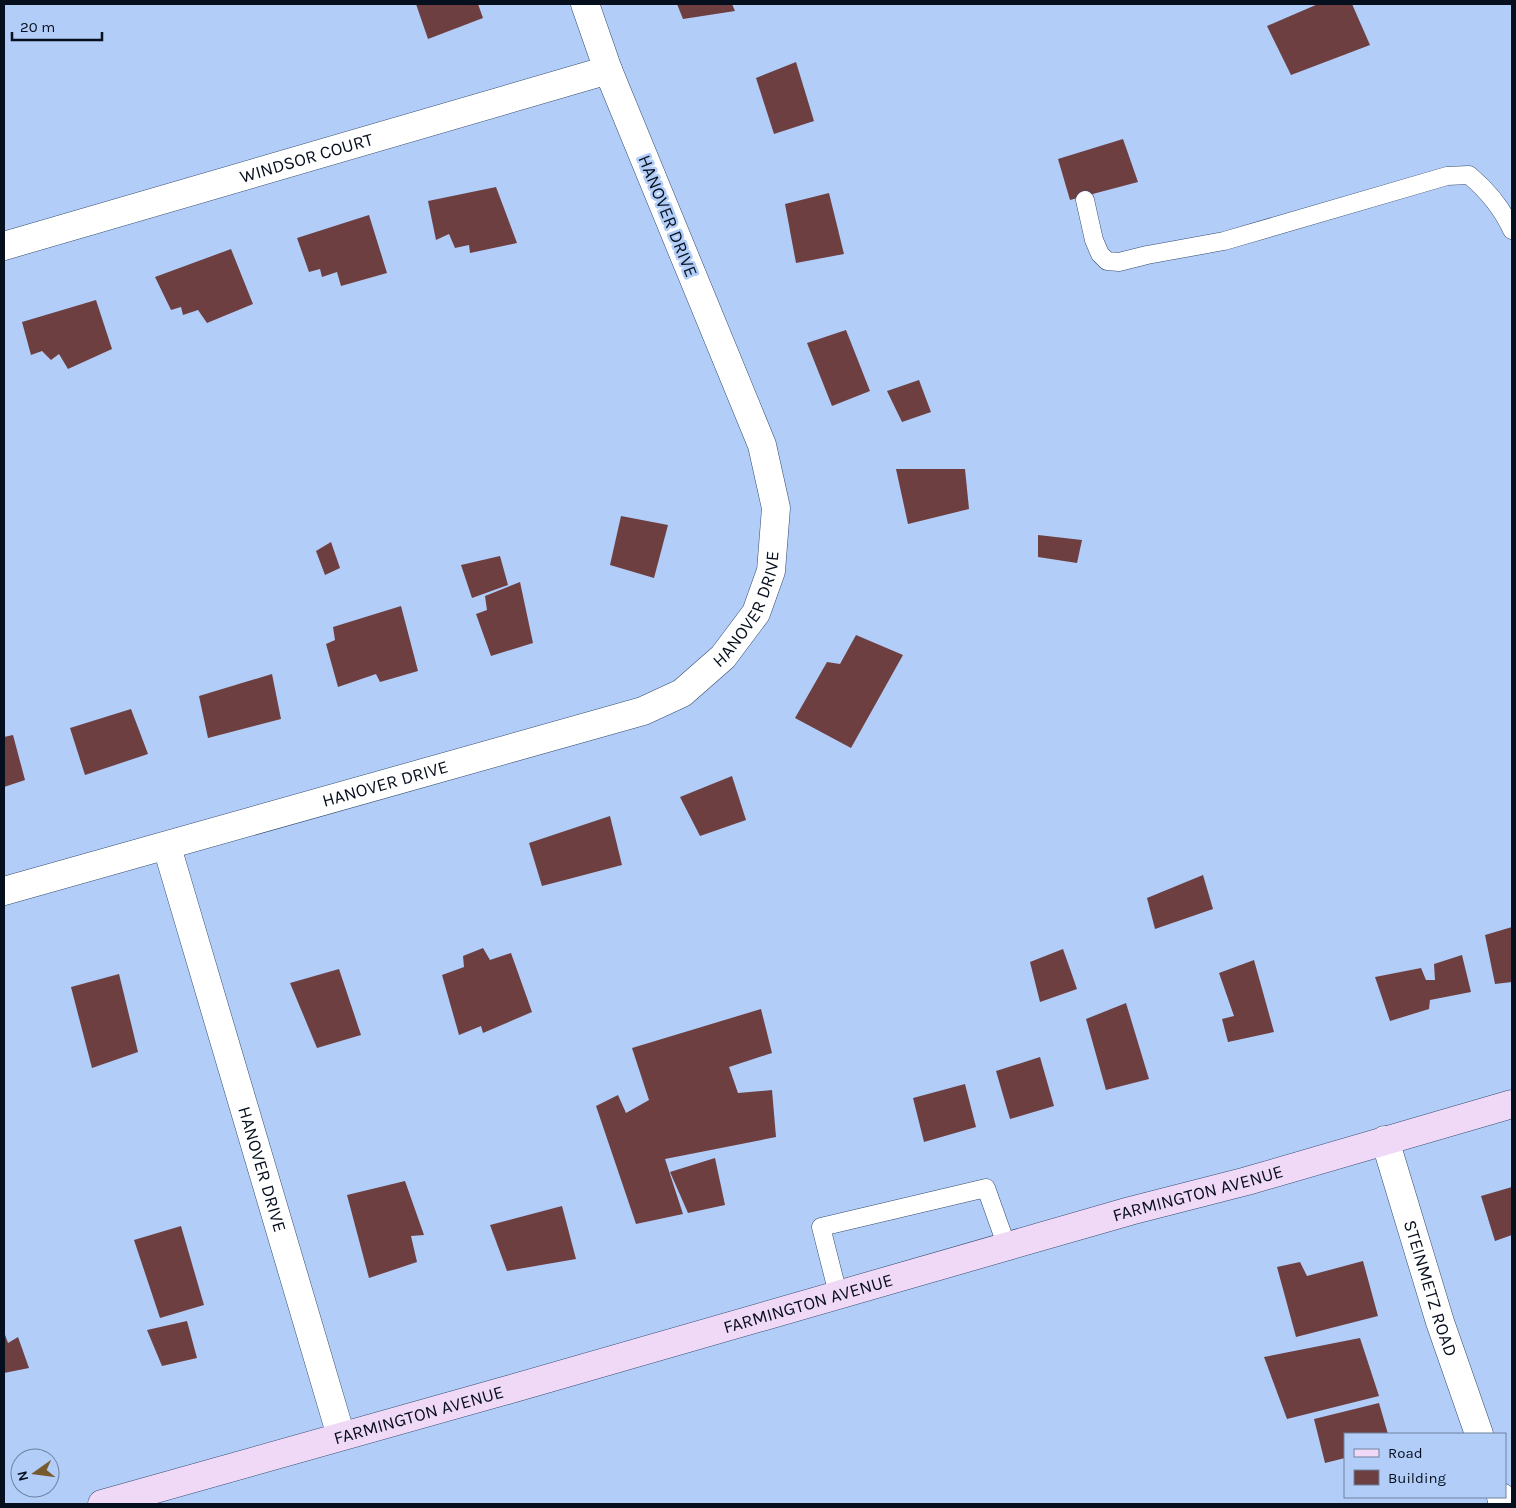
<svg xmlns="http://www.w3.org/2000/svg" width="1516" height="1508" font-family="Karla,sans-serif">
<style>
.building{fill:#6e3f41}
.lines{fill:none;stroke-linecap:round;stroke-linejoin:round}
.lane-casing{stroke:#354c6f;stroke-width:19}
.street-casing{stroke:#354c6f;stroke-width:29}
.secondary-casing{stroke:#354c6f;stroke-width:29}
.lane{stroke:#fff;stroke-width:18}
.street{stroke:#fff;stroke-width:28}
.secondary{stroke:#f0d9f7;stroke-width:28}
.labels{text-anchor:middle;stroke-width:5;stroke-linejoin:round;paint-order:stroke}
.street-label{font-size:18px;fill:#060f1d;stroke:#b2cef8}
</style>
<rect width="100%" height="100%" fill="#b2cef8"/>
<!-- building -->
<g class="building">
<path d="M416 4H478L483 18 428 39Z"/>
<path d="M677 4H732L735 11 683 19Z"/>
<path d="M1318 4H1352L1370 45 1291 75 1267 26Z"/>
<path d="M796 62 814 121 774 134 756 78Z"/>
<path d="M1123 139 1138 182 1070 200 1058 159Z"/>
<path d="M496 187 517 243 470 253 469 245 455 248 449 234 436 240 428 201Z"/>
<path d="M829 193 844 254 796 263 785 204Z"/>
<path d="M369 215 387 273 341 286 337 272 322 277 320 269 309 272 297 238Z"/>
<path d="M231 249 253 304 207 323 198 310 183 315 181 307 171 310 155 277Z"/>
<path d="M96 300 112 349 68 369 59 354 51 360 42 351 31 355 22 322Z"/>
<path d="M846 330 870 391 832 406 807 343Z"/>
<path d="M919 380 931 412 902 422 887 391Z"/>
<path d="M896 469H965L969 509 908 524Z"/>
<path d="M621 516 668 525 654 578 610 565Z"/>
<path d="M1038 535 1082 540 1077 563 1038 557Z"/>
<path d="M331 542 340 568 325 575 316 551Z"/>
<path d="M500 556 508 585 472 598 461 565Z"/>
<path d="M520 582 533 643 491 656 476 614 487 610 485 596Z"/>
<path d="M401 606 418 671 380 682 376 674 338 687 326 644 335 640 333 627Z"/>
<path d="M856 635 903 655 851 748 795 718 827 662 840 664Z"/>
<path d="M272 674 281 719 208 738 199 696Z"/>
<path d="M131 709 148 754 85 775 70 728Z"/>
<path d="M13 735 25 780 4 787V737Z"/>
<path d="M732 776 746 820 700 836 680 797Z"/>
<path d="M610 816 622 865 542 886 529 843Z"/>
<path d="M1203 875 1213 909 1155 929 1147 898Z"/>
<path d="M1512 927V982L1495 984 1485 935Z"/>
<path d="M483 948 490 960 511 953 532 1012 483 1033 481 1026 459 1035 442 975 464 967 463 956Z"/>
<path d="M1063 949 1077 989 1040 1002 1030 962Z"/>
<path d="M1462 955 1471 992 1430 1000 1429 1009 1390 1021 1375 977 1421 968 1426 980H1435L1434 964Z"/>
<path d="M1254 960 1274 1032 1228 1042 1222 1019 1234 1016 1219 973Z"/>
<path d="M339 969 361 1035 317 1048 290 983Z"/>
<path d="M119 974 138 1052 92 1068 71 987Z"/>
<path d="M1126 1003 1149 1079 1106 1090 1086 1019Z"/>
<path d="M761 1009 772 1053 729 1067 738 1093 772 1090 776 1137 665 1159 683 1214 636 1224 596 1106 618 1095 626 1113 649 1100 632 1048Z"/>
<path d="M1040 1057 1054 1106 1010 1119 996 1071Z"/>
<path d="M965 1084 976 1127 924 1142 913 1098Z"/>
<path d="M715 1158 725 1205 688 1213 670 1172Z"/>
<path d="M405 1181 424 1235 411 1236 417 1262 369 1278 347 1195Z"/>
<path d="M1512 1187V1235L1495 1241 1481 1196Z"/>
<path d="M562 1206 576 1259 507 1271 490 1225Z"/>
<path d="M181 1226 204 1305 160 1318 134 1240Z"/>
<path d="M1363 1261 1378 1316 1296 1337 1277 1267 1300 1262 1307 1276Z"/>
<path d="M187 1321 197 1358 162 1366 147 1330Z"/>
<path d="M4 1332 8 1343 18 1337 29 1368 4 1373Z"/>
<path d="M1360 1338 1379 1396 1287 1419 1264 1357Z"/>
<path d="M1379 1403 1388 1434H1345V1458L1325 1463 1314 1419Z"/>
</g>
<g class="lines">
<defs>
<g id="lane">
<path d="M1085 200 1094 240 1100 254 1107 261 1119 262 1147 255 1224 241 1447 176 1469 175C1488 191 1502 208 1512 230"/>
<path d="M838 1294 821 1227 986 1188 1007 1247"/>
</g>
<g id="street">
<path id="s1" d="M4 246 608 70"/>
<path id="s2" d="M167 847 341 1436"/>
<path id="s3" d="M4 891 643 711 682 693 723 657 756 613 771 571 776 508 762 445 608 70 585 4"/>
<path id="s4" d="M1385 1140 1440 1322 1479 1434"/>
<path d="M1501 1497 1503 1504"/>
</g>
<g id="secondary">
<path id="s5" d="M102 1504 511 1389 1130 1211 1247 1181 1512 1104"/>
</g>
</defs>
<!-- lane casing -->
<use href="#lane" class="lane-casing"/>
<!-- street casing -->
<use href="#street" class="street-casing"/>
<!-- secondary casing -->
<use href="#secondary" class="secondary-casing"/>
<!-- lane -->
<use href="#lane" class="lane"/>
<!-- street -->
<use href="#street" class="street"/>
<!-- secondary -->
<use href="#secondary" class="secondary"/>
</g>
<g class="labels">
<!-- street labels -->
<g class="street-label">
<text dy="6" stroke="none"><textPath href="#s1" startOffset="315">WINDSOR COURT</textPath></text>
<text transform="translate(668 216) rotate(68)" y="6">HANOVER DRIVE</text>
<text dy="6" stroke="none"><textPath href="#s3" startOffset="816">HANOVER DRIVE</textPath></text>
<text dy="6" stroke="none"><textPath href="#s3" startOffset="396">HANOVER DRIVE</textPath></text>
<text dy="6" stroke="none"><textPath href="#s2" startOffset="336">HANOVER DRIVE</textPath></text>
<text dy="6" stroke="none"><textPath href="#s5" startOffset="1139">FARMINGTON AVENUE</textPath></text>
<text dy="6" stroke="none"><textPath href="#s4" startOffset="155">STEINMETZ ROAD</textPath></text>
<text dy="6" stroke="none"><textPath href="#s5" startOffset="734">FARMINGTON AVENUE</textPath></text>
<text dy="6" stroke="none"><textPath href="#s5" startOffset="329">FARMINGTON AVENUE</textPath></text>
</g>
</g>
<!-- border -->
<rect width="1516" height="1508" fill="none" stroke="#060f1d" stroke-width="10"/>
<!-- legend -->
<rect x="1344" y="1433" width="162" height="65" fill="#b2cef8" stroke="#6d82a0"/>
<rect x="1354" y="1449" width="25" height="8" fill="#f0d9f7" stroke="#6d82a0"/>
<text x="1388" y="1458" font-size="15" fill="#060f1d">Road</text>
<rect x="1354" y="1470" width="25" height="15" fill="#6e3f41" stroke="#6d82a0"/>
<text x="1388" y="1483" font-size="15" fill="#060f1d">Building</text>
<!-- north arrow -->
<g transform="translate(35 1473) rotate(256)"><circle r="24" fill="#b2cef8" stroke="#6d82a0"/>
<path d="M0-4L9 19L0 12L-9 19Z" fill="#775b2e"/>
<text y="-8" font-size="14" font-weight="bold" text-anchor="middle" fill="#060f1d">N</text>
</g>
<!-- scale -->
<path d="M12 32v8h90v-8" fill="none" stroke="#060f1d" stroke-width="2.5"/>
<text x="20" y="32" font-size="15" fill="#060f1d" stroke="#b2cef8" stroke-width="4" paint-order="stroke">20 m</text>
</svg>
